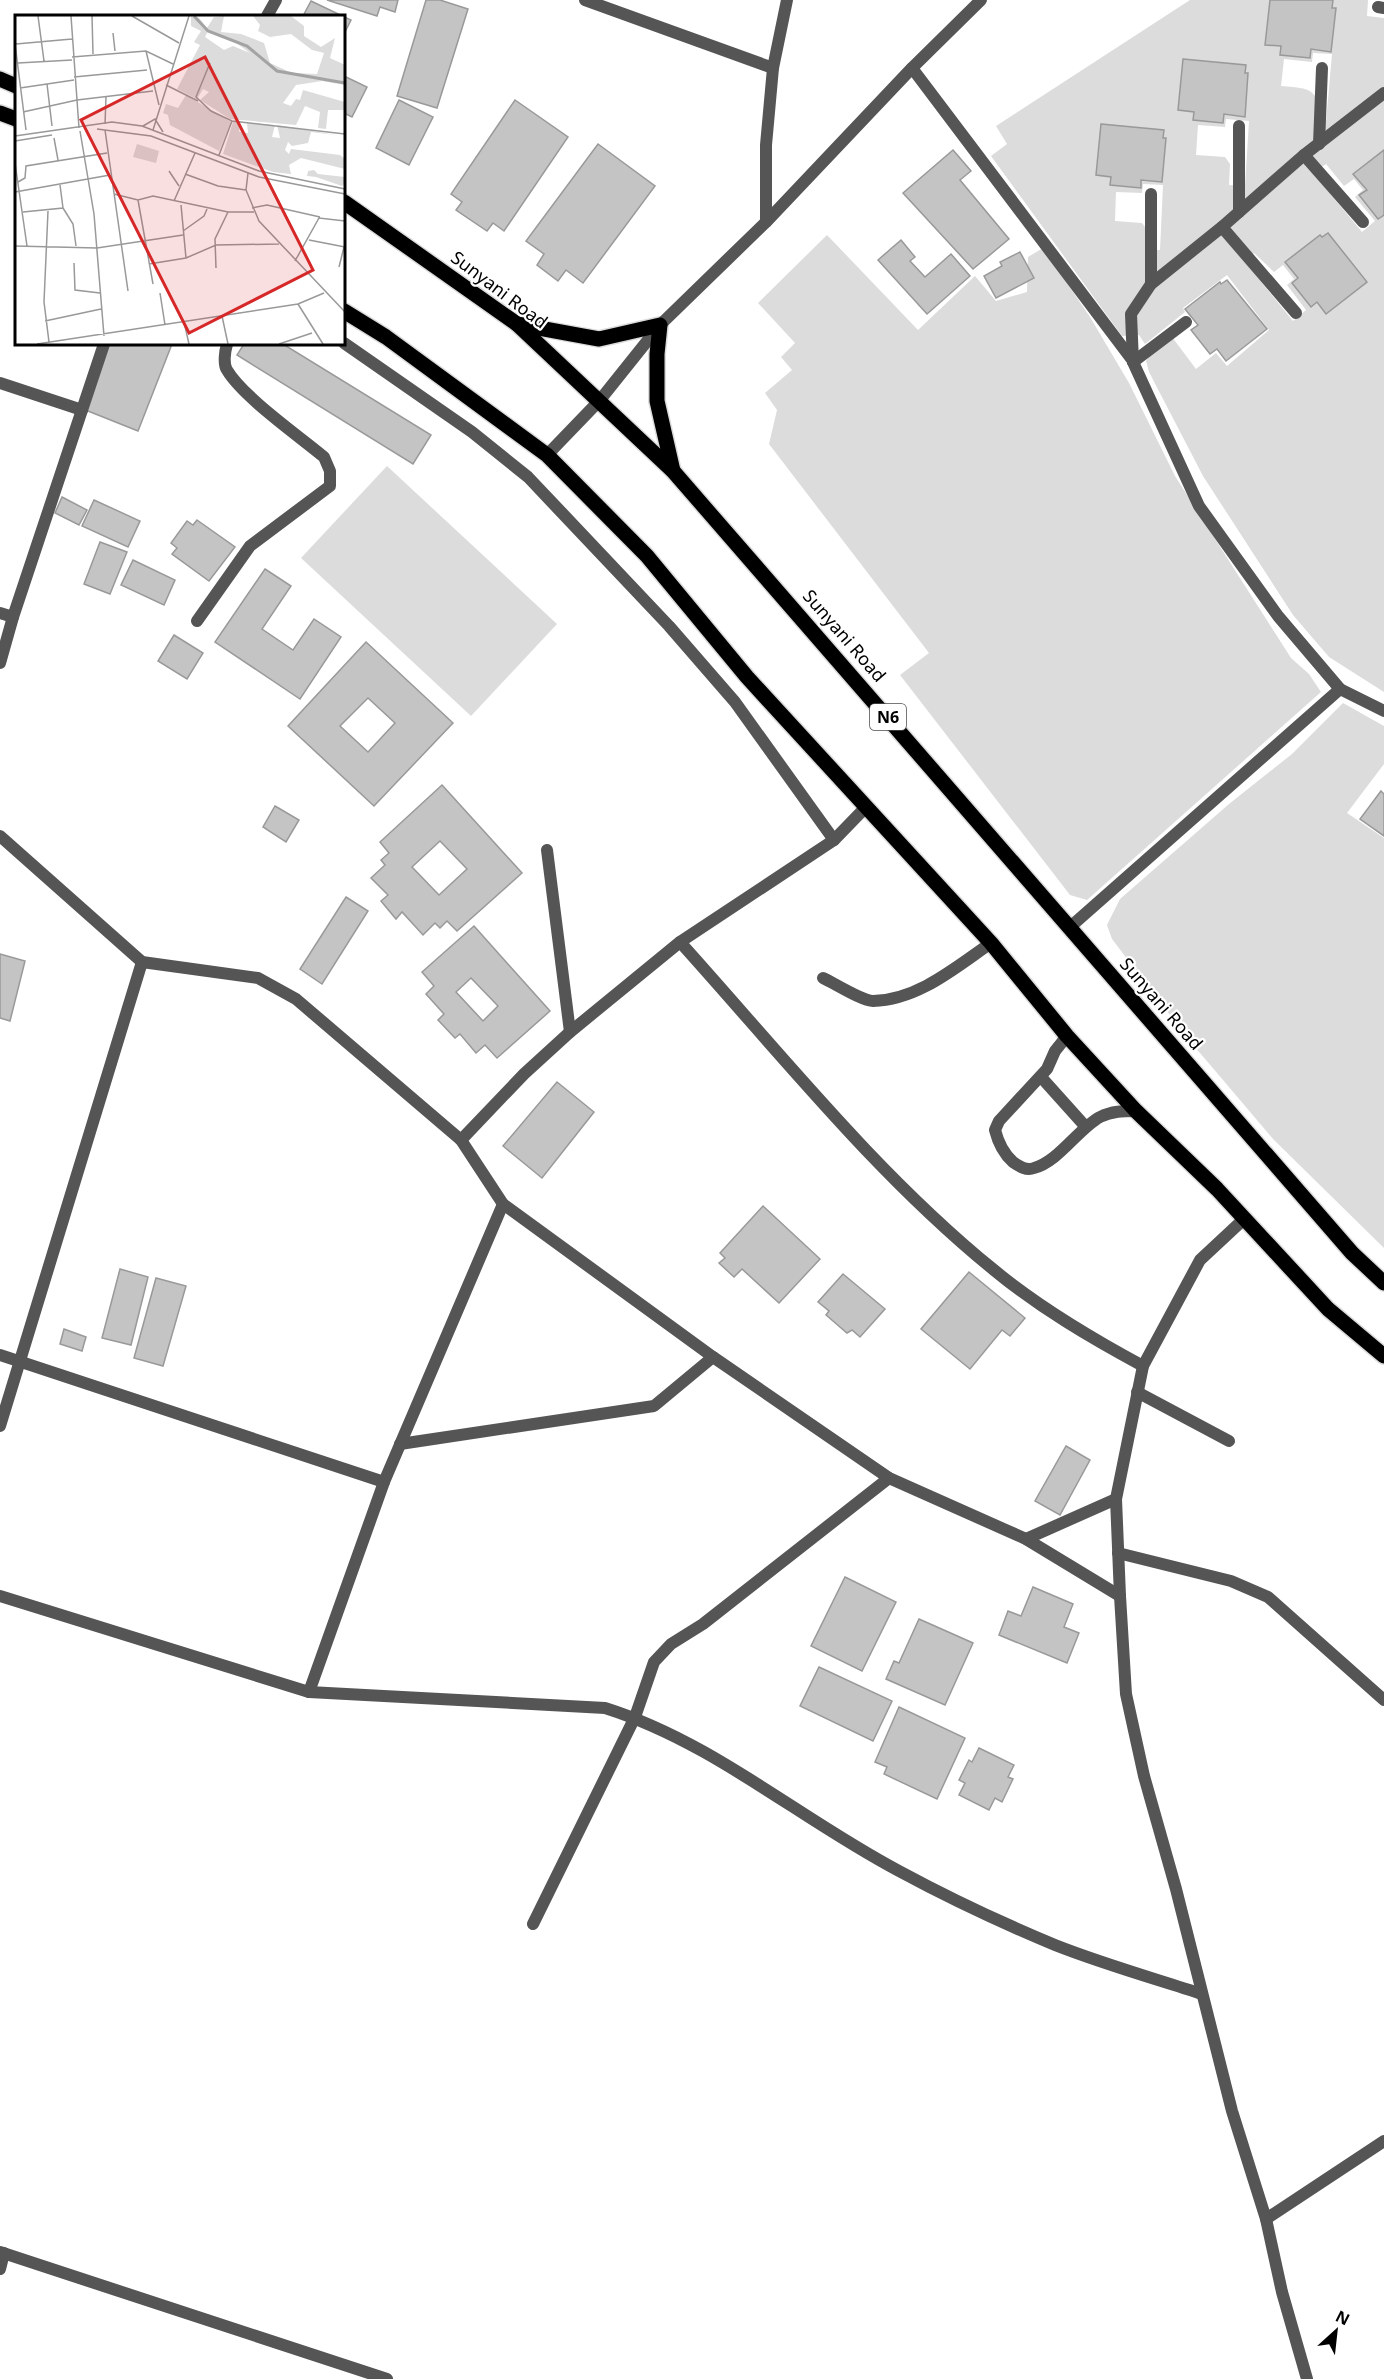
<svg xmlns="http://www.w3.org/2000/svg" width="1384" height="2379" font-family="'Noto Sans',sans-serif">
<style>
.green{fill:#dcdcdc;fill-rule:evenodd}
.building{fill:#c4c4c4;stroke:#999;stroke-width:1.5;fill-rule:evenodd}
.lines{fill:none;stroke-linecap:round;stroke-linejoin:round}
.primary-casing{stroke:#dbdbdb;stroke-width:18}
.service{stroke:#555;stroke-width:12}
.minor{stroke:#555;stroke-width:12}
.tertiary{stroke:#555;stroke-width:12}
.primary{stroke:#000;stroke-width:15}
.labels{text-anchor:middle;stroke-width:4.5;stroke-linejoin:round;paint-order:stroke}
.shield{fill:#fff;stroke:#4c4c4c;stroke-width:1.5}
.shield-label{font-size:16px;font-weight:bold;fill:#000}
.street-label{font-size:18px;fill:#000;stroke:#fff}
.inset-river{fill:none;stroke:#a3a3a3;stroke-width:3}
.inset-road{fill:none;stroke:#999;stroke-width:1.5}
.view{fill:#d62828;fill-opacity:0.15;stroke:#d62828;stroke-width:3}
.inset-edge{fill:none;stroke:#000;stroke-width:3}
</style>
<rect width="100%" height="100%" fill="#fff"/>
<!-- green -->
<g class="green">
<path d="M1190 0H1368L1367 16 1384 18V692L1329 657 1293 615 1203 476 1149 372 1146 361 1151 354 1172 337 1196 369 1216 353 1227 366 1269 330 1227 275 1183 308 1185 312 1145 344 1139 335 1122 336 991 156 1007 144 996 126ZM1313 53 1332 54 1326 122C1313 89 1317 89 1281 86L1284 59 1312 62ZM1226 119 1249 121 1245 186 1229 185 1230 164 1225 157 1196 155 1198 125 1225 127ZM1326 164 1344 186 1354 179 1363 190 1355 197 1375 221 1362 232 1313 173ZM1143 184 1163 185 1160 250H1145V227L1142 223 1115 221 1116 192 1142 193ZM1254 253 1274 272 1283 265 1294 279 1287 285 1306 310 1293 321 1244 261Z"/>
<path d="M827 235 918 330 975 276 996 301 1027 292 1028 257 1043 248 1090 317 1129 383 1175 476 1291 658 1309 674 1321 692 1087 900 1070 895 900 675 929 653 769 444 777 410 765 393 792 370 781 357 795 343 758 303Z"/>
<path d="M387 466 557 624 471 716 301 558Z"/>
<path d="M1343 703 1384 726V764L1347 813 1384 838V1248L1273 1139 1189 1040 1112 939 1107 925 1120 899 1229 804 1292 754Z"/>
</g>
<!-- building -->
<g class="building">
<path d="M327 0H398L395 12 380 7 377 16Z"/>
<path d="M426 0H440L468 9 437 108 397 96Z"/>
<path d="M1270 0H1333L1332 8H1336L1331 52 1311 49 1310 58 1280 55 1281 46 1265 45Z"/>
<path d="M311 1 351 20 344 34V16H303Z"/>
<path d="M1183 59 1246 65 1245 73H1248L1245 117 1224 114 1223 123 1193 120 1194 112 1178 110Z"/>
<path d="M344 76 367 87 352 117 344 113Z"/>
<path d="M399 100 433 117 409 165 376 148Z"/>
<path d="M515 100 568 137 504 231 493 223 487 231 456 210 462 202 451 194Z"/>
<path d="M1101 124 1164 130 1163 138H1166L1162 182 1141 180V188L1110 185 1111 177 1096 175Z"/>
<path d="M598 144 655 186 583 283 566 270 558 281 537 265 544 254 526 241Z"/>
<path d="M953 150 971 171 960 180 1009 239 973 269 903 193Z"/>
<path d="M1384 150V215L1378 219 1359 195 1367 190 1353 174Z"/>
<path d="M1328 233 1367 282 1326 314 1317 302 1311 307 1292 283 1298 278 1285 262 1320 235 1322 237Z"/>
<path d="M901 240 915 257 910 261 925 277 951 254 970 276 927 314 878 260Z"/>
<path d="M1020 252 1034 278 996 298 984 276 1002 266 1000 262Z"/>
<path d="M1227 280 1267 329 1226 361 1217 349 1210 354 1191 330 1198 325 1185 309 1220 282 1221 284Z"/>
<path d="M109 344H172L138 431 83 409Z"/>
<path d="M244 344H283L431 435 413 464 237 355Z"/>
<path d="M62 497 87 510 79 525 55 513Z"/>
<path d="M94 500 140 521 128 547 82 526Z"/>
<path d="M197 520 235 547 209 581 172 554 177 548 171 543 187 521 193 525Z"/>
<path d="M100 542 127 552 110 594 84 584Z"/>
<path d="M133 560 175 580 164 605 121 585Z"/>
<path d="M265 569 291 586 262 629 293 650 314 619 341 637 300 699 215 642Z"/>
<path d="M174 635 203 653 187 679 158 661Z"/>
<path d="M366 642 453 723 374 806 288 726ZM368 698 395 723 368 752 340 726Z"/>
<path d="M442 785 522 873 457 931 447 921 440 928 435 923 423 935 402 912 396 919 381 901 388 895 371 878 385 865 381 860 389 853 380 842ZM440 841 467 869 439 895 412 867Z"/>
<path d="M1381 791 1384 794V836L1360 819Z"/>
<path d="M275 806 299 820 286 842 263 827Z"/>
<path d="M346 897 368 911 322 984 300 969Z"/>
<path d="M474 926 550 1011 497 1058 485 1045 476 1053 460 1034 455 1038 438 1020 444 1014 426 994 434 986 422 972ZM471 978 498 1006 483 1021 456 992Z"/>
<path d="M0 954 25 961 10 1021 0 1018Z"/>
<path d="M557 1082 594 1112 542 1178 503 1146Z"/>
<path d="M763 1206 820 1259 779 1303 742 1269 734 1277 719 1263 725 1258 720 1253Z"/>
<path d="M120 1269 148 1277 131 1345 102 1338Z"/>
<path d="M969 1272 1025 1318 1010 1336 1002 1330 970 1369 921 1329Z"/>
<path d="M843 1274 885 1309 860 1337 852 1330 847 1333 826 1315 829 1311 818 1302Z"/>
<path d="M156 1278 186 1286 163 1366 134 1358Z"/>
<path d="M64 1329 86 1337 82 1351 60 1344Z"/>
<path d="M1066 1446 1090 1460 1060 1515 1035 1501Z"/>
<path d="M845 1577 896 1602 862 1671 811 1646Z"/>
<path d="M1033 1587 1073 1604 1064 1627 1079 1633 1067 1663 999 1635 1008 1611 1021 1616Z"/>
<path d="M919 1619 973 1643 945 1705 886 1679 894 1661 899 1663Z"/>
<path d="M819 1667 892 1701 873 1741 800 1706Z"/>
<path d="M899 1707 965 1738 937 1799 884 1774 887 1767 875 1762Z"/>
<path d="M979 1748 1014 1765 1008 1777 1013 1779 1002 1802 995 1798 989 1810 959 1795 965 1783 959 1780 969 1760 972 1762Z"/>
</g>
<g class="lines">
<defs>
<g id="primary">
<path d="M0 79 16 86"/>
<path d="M0 113 16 119"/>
<path d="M344 202 517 324 673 471 1352 1253 1384 1283"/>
<path d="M344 311 386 337 547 455 647 556 747 677 991 943 1067 1036 1136 1111 1217 1189 1328 1309 1384 1356"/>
<path d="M517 324 599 339 660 325 657 354V401L673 471"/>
</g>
</defs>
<!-- primary casing -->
<use href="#primary" class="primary-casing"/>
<!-- service -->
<g class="service">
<path d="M1378 7 1384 8"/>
<path d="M1239 126V212"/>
<path d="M1319 144 1322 68"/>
<path d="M1304 155 1363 222"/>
<path d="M1222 227 1296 313"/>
<path d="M1151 284V194"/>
<path d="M344 343 472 432 528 477 669 626 735 702 834 840"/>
<path d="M1133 362 1186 322"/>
<path d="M197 621 250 546 330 486V471L324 457C299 436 243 397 227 370 223 364 225 351 227 344"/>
<path d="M823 978C834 983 862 1001 873 1001 918 1000 956 967 991 943"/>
<path d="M1067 1036 1055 1051 1047 1069 999 1121 995 1130C998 1142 1004 1154 1013 1162 1019 1166 1026 1171 1034 1168 1058 1162 1078 1129 1100 1117 1112 1111 1123 1111 1136 1111"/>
<path d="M1041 1077 1085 1126"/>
<path d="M1137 1392 1229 1441"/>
</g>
<!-- minor -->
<g class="minor">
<path d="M585 0 773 68"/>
<path d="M267 16 276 0"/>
<path d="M912 68 1133 361"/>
<path d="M1384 93 1304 155 1222 227 1151 284 1131 314 1133 362 1199 506 1278 616 1340 689 1384 711"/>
<path d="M766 222V145L773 68 787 0"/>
<path d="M0 383 82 410"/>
<path d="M0 613 13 617"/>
<path d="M0 663 13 617 104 344"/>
<path d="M0 836 142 962 258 978 296 999 461 1140 503 1204 713 1357 889 1478 1026 1539 1120 1596"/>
<path d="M547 850 570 1032"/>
<path d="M1069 928 1340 689"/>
<path d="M680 942C781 1054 877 1175 994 1270 1040 1308 1091 1338 1143 1366"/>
<path d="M461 1140 524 1074 570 1032 680 942 834 840 865 808"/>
<path d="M1244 1219 1200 1260 1143 1366 1116 1499 1120 1596 1126 1694 1144 1776 1176 1889 1232 2111 1266 2219 1282 2292 1307 2379"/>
<path d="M0 1355 384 1482"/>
<path d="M0 1426 142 962"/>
<path d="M400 1444 654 1406 713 1357"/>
<path d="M1026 1539 1116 1499"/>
<path d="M1118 1553 1231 1581 1268 1597 1384 1700"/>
<path d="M0 1596 309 1692 605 1708C713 1742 800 1819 899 1871 949 1898 1002 1923 1055 1945 1103 1964 1153 1978 1202 1994"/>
<path d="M309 1692 384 1482 503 1204"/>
<path d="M533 1924 635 1717 654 1662 671 1644 703 1624 889 1478"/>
<path d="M1266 2219 1384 2141"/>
<path d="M0 2252 387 2379"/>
<path d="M0 2269 4 2253"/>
</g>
<!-- tertiary -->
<path class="tertiary" d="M547 455 600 400 660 325 766 222 912 68 981 0"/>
<!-- primary -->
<use href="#primary" class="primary"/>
</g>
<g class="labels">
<!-- shield labels -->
<rect class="shield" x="870" y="704" width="36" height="26" rx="4.5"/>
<g class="shield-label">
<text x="888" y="723">N6</text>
</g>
<!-- street labels -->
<g class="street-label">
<text transform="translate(499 290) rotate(37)" y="6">Sunyani Road</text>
<text transform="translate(844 636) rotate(49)" y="6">Sunyani Road</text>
<text transform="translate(1161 1004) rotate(49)" y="6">Sunyani Road</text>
</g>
</g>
<!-- overview -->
<g transform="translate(15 15)">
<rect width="330" height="330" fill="#fff"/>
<path d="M176 1 184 3 192 13 199 2 209 1 206 17 226 19 249 28 255 48 277 58 302 59 309 38 297 35 276 19 255 22 243 16 245 10 238 1H276L289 11V21L306 32 320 23 315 43 330 50V70L307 66 281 70 268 88 276 91 281 84 285 85 288 75 330 87V95H313L311 114 303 113 305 97 290 91 281 110 215 104 185 85 194 77 188 74 182 84 162 74 185 30 179 27 186 16 176 11ZM193 16 217 25 235 38 218 31 209 35 190 22ZM171 80 216 107 204 136 155 110 153 100 148 98 151 89 163 93ZM218 107H225L224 117 233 118 232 108 260 110 257 122 265 123 262 110 321 120 296 117 293 128 277 131 273 127 270 135 274 139 276 134 325 140 330 144V154L286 143 274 150 276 159 292 161 293 156 299 155 303 159 330 162V168L327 171 301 162 258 157 208 139ZM122 129 144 136 141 148 118 142Z" fill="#dcdcdc" fill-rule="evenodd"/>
<path class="inset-river" d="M179 1 193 16 232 31 262 56 330 68"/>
<path class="inset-road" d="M23 1 29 46M56 1 64 113M77 1 78 39M117 1 164 28M98 18 100 36M0 29 11 115M1 29 57 24M131 36 144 90M57 42 131 36 158 49M3 48 57 45M195 48 181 82 196 96 217 106 330 119M59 62 132 55M32 69 37 111M151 70 183 86M5 73 59 65M8 97 62 85 138 76M90 109 91 82M128 111 140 104 148 117M82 114 136 121 244 162 330 179M90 115 113 276M138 115 174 1M65 116 79 199 89 321M0 121 97 107 127 111 244 156 330 174M39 123 43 145M0 126 37 120M204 140 217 106M0 148 12 231M154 156 164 171M233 158 231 175 244 206 330 297M170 159 203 171 231 175M3 167 10 163 11 151 92 138M0 177 95 160M99 179 123 185 138 181 213 197H239M123 185 138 269M159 186 180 138M166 190 171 243M48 193 58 209 61 231M237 193 252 190 305 202M33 196 29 287 34 327M8 197 48 193 45 170M168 216 189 201 192 194M294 225 330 232M0 231 82 233 168 220M280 246 304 203 330 206M59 248 60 275 85 278M134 249 171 243 201 230 264 229M324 252 329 232M201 253 200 224 213 197M145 278 150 310M283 289 308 329M207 301 213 329M30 306 86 294M169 307 174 329M22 329 283 289 309 278M264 329 297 318"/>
<path class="view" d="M190 42 298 255 174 318 66 105Z"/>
<rect width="330" height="330" class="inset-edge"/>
</g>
<!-- north arrow -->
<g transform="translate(1336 2331) rotate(27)" stroke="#ffffff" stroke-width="4.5" paint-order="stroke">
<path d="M0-4.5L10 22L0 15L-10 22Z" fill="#000000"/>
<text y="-9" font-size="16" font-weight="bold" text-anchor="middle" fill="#000000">N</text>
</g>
</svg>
